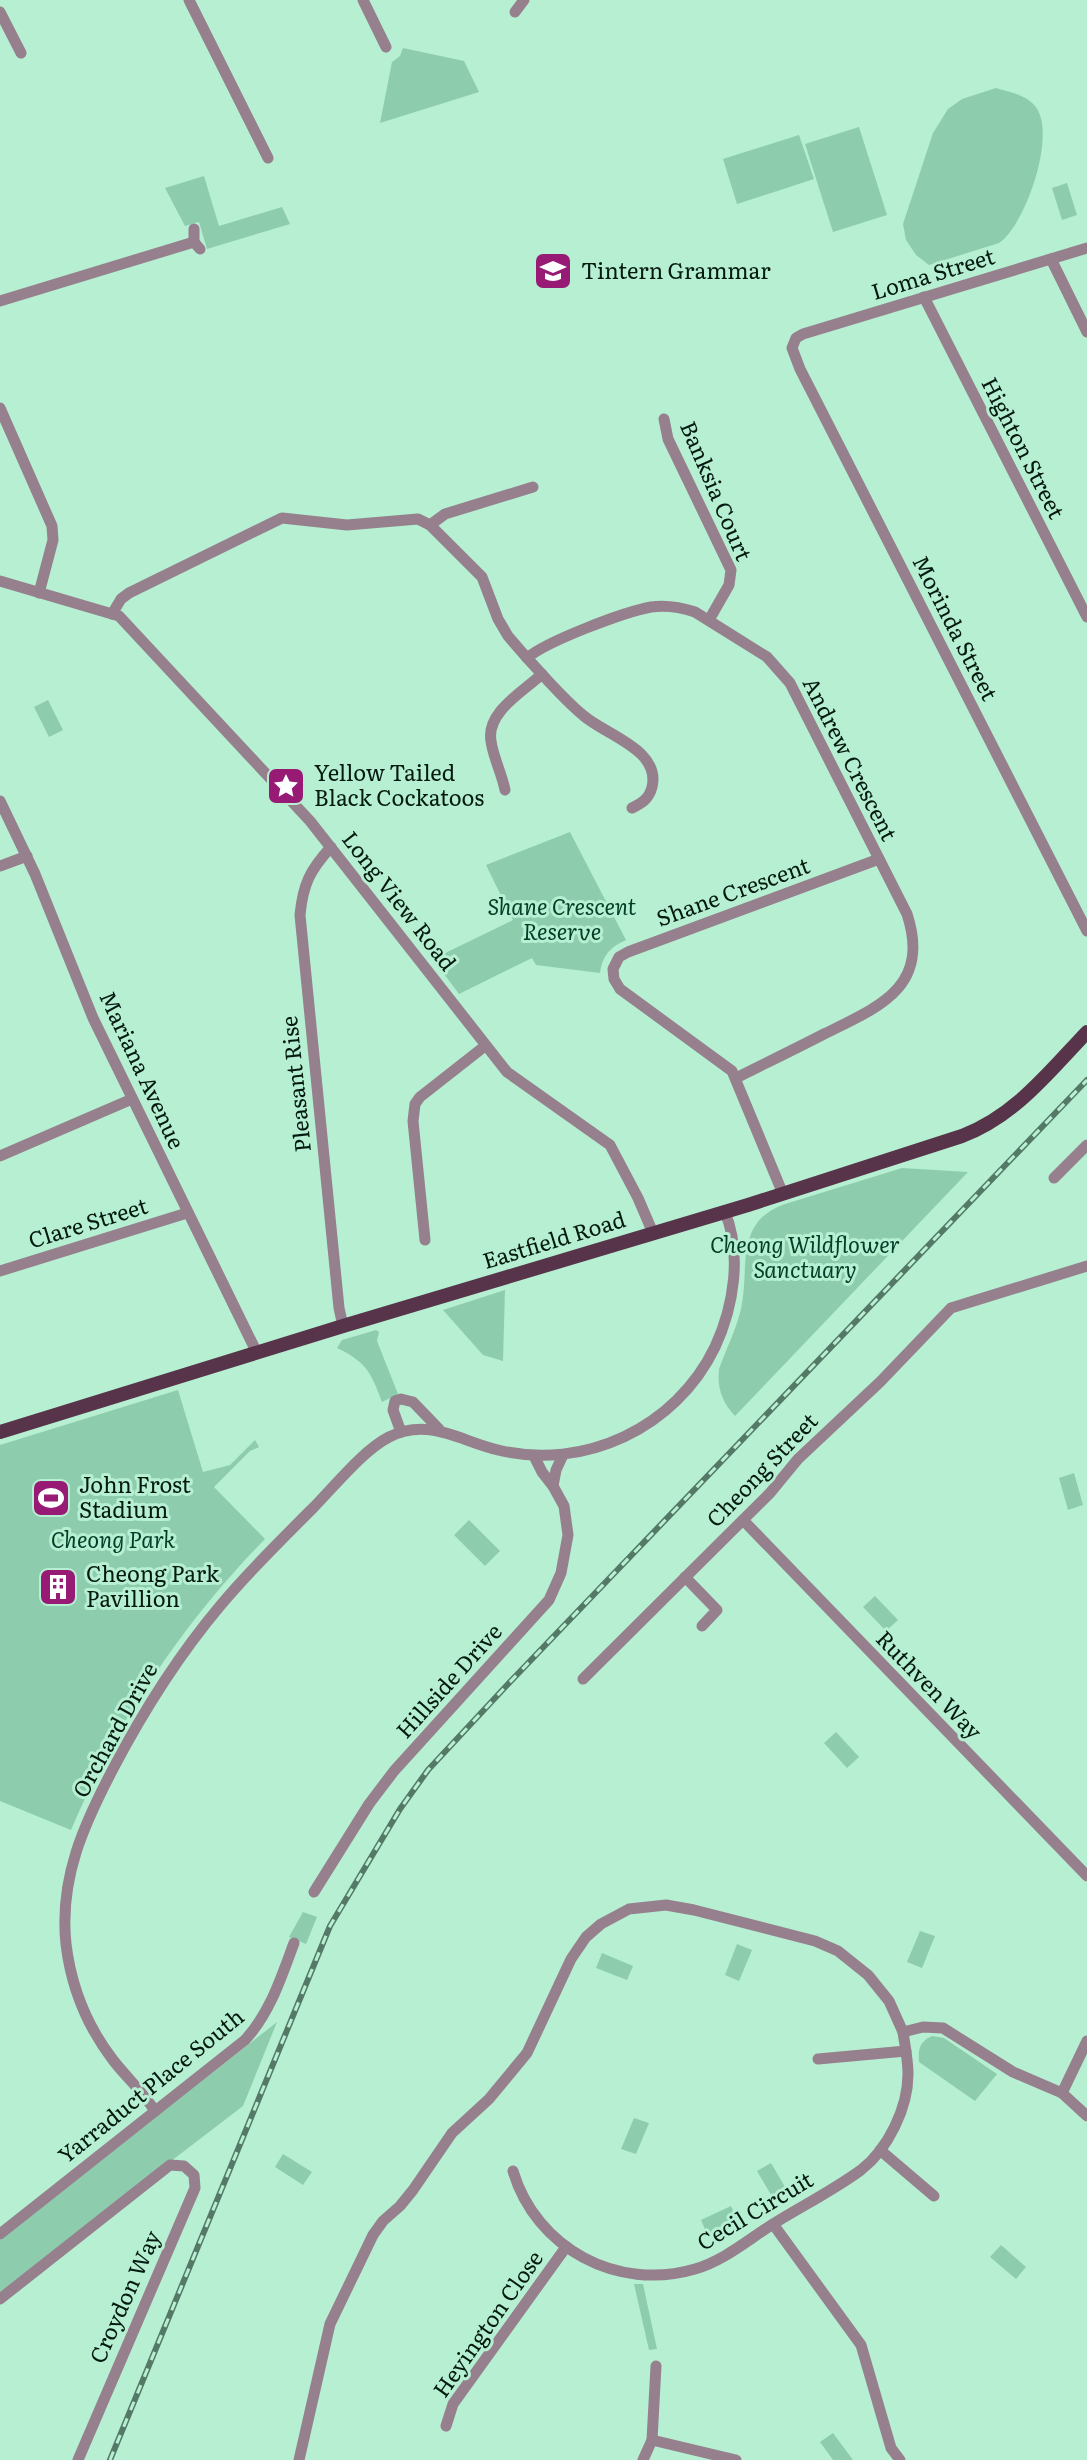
<svg xmlns="http://www.w3.org/2000/svg" width="1087" height="2460" font-family="Literata,serif">
<style>
.green{fill:#8dcdad}
.lines{fill:none;stroke-linecap:round;stroke-linejoin:round}
.minor{stroke:#96808d;stroke-width:11}
.major{stroke:#57344a;stroke-width:14}
.rail-casing{stroke:#547967;stroke-width:6}
.rail{stroke:#b6efd2;stroke-width:3;stroke-dasharray:9;stroke-linecap:butt}
.labels{text-anchor:middle;stroke-width:6;stroke-linejoin:round;paint-order:stroke}
.poi-label{font-size:22px;fill:#041a10;stroke:#b6efd2;text-anchor:start}
.street-label{font-size:22px;fill:#041a10;stroke:#b6efd2}
.park-label{font-size:22px;font-style:italic;fill:#023d27;stroke:#b6efd2}
</style>
<rect width="100%" height="100%" fill="#b6efd2"/>
<!-- green -->
<g class="green">
<path d="M403 48 464 61 479 92 380 123 392 62 400 56Z"/>
<path d="M996 88C1009 92 1027 95 1035 106 1058 133 1025 226 999 243L929 265 916 255 906 240 903 224 933 133 948 109 962 99Z"/>
<path d="M859 127 887 215 833 232 805 144Z"/>
<path d="M799 135 814 179 737 204 723 159Z"/>
<path d="M204 176 219 226 282 207 290 224 207 249 199 222 185 226 165 188Z"/>
<path d="M1067 183 1077 215 1062 220 1052 188Z"/>
<path d="M48 700 63 730 49 737 34 707Z"/>
<path d="M570 832 626 940C610 947 602 956 600 973L536 965 532 958 459 994 433 959 513 920 486 865Z"/>
<path d="M902 1168 968 1172 735 1416C722 1402 717 1388 719 1369 726 1349 736 1330 741 1309 750 1269 734 1224 782 1205Z"/>
<path d="M505 1290 503 1361 483 1355 443 1310Z"/>
<path d="M376 1330 379 1332 377 1341 398 1394 382 1402C371 1372 366 1362 337 1348L342 1340Z"/>
<path d="M178 1390 203 1472 230 1465 255 1440 259 1447 250 1451 214 1487 265 1539C182 1624 118 1720 71 1830L0 1801V1445Z"/>
<path d="M1074 1473 1083 1505 1068 1510 1059 1478Z"/>
<path d="M469 1520 500 1551 485 1566 454 1535Z"/>
<path d="M875 1596 898 1620 886 1631 863 1607Z"/>
<path d="M836 1732 859 1757 847 1768 824 1743Z"/>
<path d="M303 1912 317 1917 306 1944 289 1937Z"/>
<path d="M920 1931 935 1936 922 1968 907 1962Z"/>
<path d="M737 1944 752 1950 739 1981 725 1975Z"/>
<path d="M602 1953 633 1966 627 1980 596 1968Z"/>
<path d="M277 2022 243 2106 0 2292V2240Z"/>
<path d="M932 2036 944 2038 997 2074 975 2101 919 2062C918 2050 919 2042 932 2036Z"/>
<path d="M634 2118 649 2123 636 2154 621 2149Z"/>
<path d="M283 2154 312 2172 303 2185 275 2167Z"/>
<path d="M771 2163 788 2192 774 2200 757 2171Z"/>
<path d="M731 2206 738 2220 707 2234 701 2220Z"/>
<path d="M1001 2245 1026 2267 1016 2279 990 2257Z"/>
<path d="M634 2284H643L657 2349 649 2350Z"/>
<path d="M833 2433 853 2460H833L820 2442Z"/>
</g>
<g class="lines">
<!-- minor -->
<g class="minor">
<path d="M189 0 268 158"/>
<path d="M363 0 386 47"/>
<path d="M0 12 21 53"/>
<path d="M515 12 524 0"/>
<path d="M194 229V242L200 249"/>
<path d="M1087 248 803 334 796 338 792 348 800 369 1087 931"/>
<path d="M1051 259 1087 332"/>
<path d="M924 297 1087 617"/>
<path d="M0 301 194 242"/>
<path d="M0 408 52 526 53 540 39 593"/>
<path d="M664 419 668 439 731 570 729 585 709 620"/>
<path d="M430 525 445 514 533 487"/>
<path d="M0 581 119 616 310 821 507 1072 610 1145 638 1198 653 1233"/>
<path d="M112 614 121 599 129 593 282 518 347 525 418 519 430 525 482 577 498 619 508 636 527 658C547 641 624 612 651 607 666 605 680 607 695 612L767 657 790 683 907 914C931 987 879 1007 824 1034 795 1049 766 1063 736 1078"/>
<path d="M527 658C545 677 563 699 584 716 606 735 661 750 652 787 649 799 642 803 632 808"/>
<path d="M505 790C502 774 493 757 491 741 486 712 523 692 542 674"/>
<path d="M0 801 35 874 93 1018 257 1353"/>
<path d="M331 847C310 870 303 884 300 915L339 1308 343 1326"/>
<path d="M0 866 27 856"/>
<path d="M0 1156 132 1099"/>
<path d="M1054 1178 1087 1145"/>
<path d="M783 1194 732 1071 620 989 614 979 613 969 619 957 628 952 879 859"/>
<path d="M425 1240 413 1121 415 1104 420 1097 485 1046"/>
<path d="M0 1271 187 1213"/>
<path d="M401 1432 393 1410 395 1401 401 1399 413 1402 439 1429"/>
<path d="M534 1456 542 1472 553 1486"/>
<path d="M743 1520 1087 1876"/>
<path d="M685 1577 717 1610 702 1626"/>
<path d="M583 1679 770 1493 798 1459 880 1382 951 1308 1087 1266"/>
<path d="M314 1892 369 1804 394 1771 549 1600 561 1573 568 1535 564 1506 553 1486 556 1470 563 1455"/>
<path d="M818 2059 906 2051"/>
<path d="M1062 2093 1087 2041"/>
<path d="M155 2111C143 2092 127 2078 113 2060 87 2026 71 1986 66 1944 59 1878 84 1824 114 1767 144 1710 178 1656 220 1606 248 1572 280 1541 312 1509 334 1487 362 1451 389 1437 429 1417 460 1441 498 1450 584 1471 676 1428 715 1347 734 1306 742 1254 725 1212"/>
<path d="M880 2150 934 2196"/>
<path d="M513 2171C536 2248 617 2292 695 2269 726 2260 751 2237 778 2221 806 2204 835 2189 861 2170 888 2149 908 2108 908 2074 908 2060 905 2046 903 2032"/>
<path d="M773 2224 861 2345 891 2448 900 2460"/>
<path d="M0 2234 245 2040C270 2013 281 1978 294 1943"/>
<path d="M0 2299 170 2165 184 2166 194 2175 195 2188 78 2460"/>
<path d="M446 2426 453 2404 566 2247"/>
<path d="M652 2440 736 2460"/>
<path d="M299 2460 330 2324 373 2235 383 2221 400 2206 413 2190 452 2133 489 2099 527 2053 571 1959 586 1937 601 1924 629 1909 666 1905 694 1910 815 1941 838 1951 868 1975 889 2001 903 2032 923 2027 943 2028 1013 2072 1062 2093 1087 2116"/>
<path d="M643 2460 652 2440 656 2366"/>
</g>
<!-- major -->
<path class="major" d="M0 1432 343 1326 748 1205 962 1136C1015 1116 1049 1072 1087 1032"/>
<defs>
<path id="rail" d="M110 2460 330 1926 400 1809 428 1770 509 1683 1087 1080"/>
</defs>
<!-- rail casing -->
<use href="#rail" class="rail-casing"/>
<!-- rail -->
<use href="#rail" class="rail"/>
</g>
<!-- icons -->
<defs>
<symbol id="school-square" viewBox="-11 -11 22 22"><rect x="-9" y="-9" width="18" height="18" rx="4" fill="#971b75" stroke="#b6efd2"/><path d="M0-5L7-2L0 1L-7-2ZM-4 1L0 2.5L4 1V4Q0 6-4 4Z" fill="#fff"/></symbol>
<symbol id="sight-square" viewBox="-11 -11 22 22"><rect x="-9" y="-9" width="18" height="18" rx="4" fill="#971b75" stroke="#b6efd2"/><path d="M0-6L1.8-2.2L6-1.7L2.9 1.2L3.7 5.4L0 3.3L-3.7 5.4L-2.9 1.2L-6-1.7L-1.8-2.2Z" fill="#fff"/></symbol>
<symbol id="stadium-square" viewBox="-11 -11 22 22"><rect x="-9" y="-9" width="18" height="18" rx="4" fill="#971b75" stroke="#b6efd2"/><path d="M0-5a6.5 5 0 1 0 0 10a6.5 5 0 1 0 0-10ZM-3.5-1.8h7v3.6h-7Z" fill="#fff"/></symbol>
<symbol id="building-square" viewBox="-11 -11 22 22"><rect x="-9" y="-9" width="18" height="18" rx="4" fill="#971b75" stroke="#b6efd2"/><path d="M-4-6H4V6H1V3H-1V6H-4ZM-2.5-4.3h1.7v1.8h-1.7ZM.8-4.3h1.7v1.8H.8ZM-2.5-1h1.7V.8h-1.7ZM.8-1h1.7V.8H.8Z" fill="#fff"/></symbol>
</defs>
<g fill-rule="evenodd">
<use href="#school-square" x="531" y="249" width="44" height="44"/>
<use href="#sight-square" x="264" y="764" width="44" height="44"/>
<use href="#stadium-square" x="29" y="1476" width="44" height="44"/>
<use href="#building-square" x="36" y="1565" width="44" height="44"/>
</g>
<g class="labels">
<!-- poi labels -->
<g class="poi-label">
<text x="581" y="279">Tintern Grammar</text>
<text x="314" y="781">Yellow Tailed<tspan x="314" dy="25">Black Cockatoos</tspan></text>
<text x="79" y="1493">John Frost<tspan x="79" dy="25">Stadium</tspan></text>
<text x="86" y="1582">Cheong Park<tspan x="86" dy="25">Pavillion</tspan></text>
</g>
<!-- street labels -->
<g class="street-label">
<text transform="translate(933 274) rotate(-17)" y="8">Loma Street</text>
<text transform="translate(1023 448) rotate(63)" y="8">Highton Street</text>
<text transform="translate(716 491) rotate(67)" y="8">Banksia Court</text>
<text transform="translate(955 628) rotate(63)" y="8">Morinda Street</text>
<text transform="translate(850 759) rotate(63)" y="8">Andrew Crescent</text>
<text transform="translate(733 892) rotate(-20)" y="8">Shane Crescent</text>
<text transform="translate(399 901) rotate(52)" y="8">Long View Road</text>
<text transform="translate(142 1070) rotate(65)" y="8">Mariana Avenue</text>
<text transform="translate(296 1084) rotate(-96)" y="8">Pleasant Rise</text>
<text transform="translate(88 1223) rotate(-17)" y="8">Clare Street</text>
<text transform="translate(554 1240) rotate(-17)" y="8">Eastfield Road</text>
<text transform="translate(762 1470) rotate(-46)" y="8">Cheong Street</text>
<text transform="translate(449 1681) rotate(-48)" y="8">Hillside Drive</text>
<text transform="translate(929 1685) rotate(46)" y="8">Ruthven Way</text>
<text transform="translate(115 1730) rotate(-61)" y="8">Orchard Drive</text>
<text transform="translate(151 2086) rotate(-39)" y="8">Yarraduct Place South</text>
<text transform="translate(755 2211) rotate(-31)" y="8">Cecil Circuit</text>
<text transform="translate(125 2297) rotate(-66)" y="8">Croydon Way</text>
<text transform="translate(488 2324) rotate(-55)" y="8">Heyington Close</text>
</g>
<!-- park labels -->
<g class="park-label">
<text x="562" y="915">Shane Crescent<tspan x="562" dy="25">Reserve</tspan></text>
<text x="805" y="1253">Cheong Wildflower<tspan x="805" dy="25">Sanctuary</tspan></text>
<text x="113" y="1548">Cheong Park</text>
</g>
</g>
</svg>
